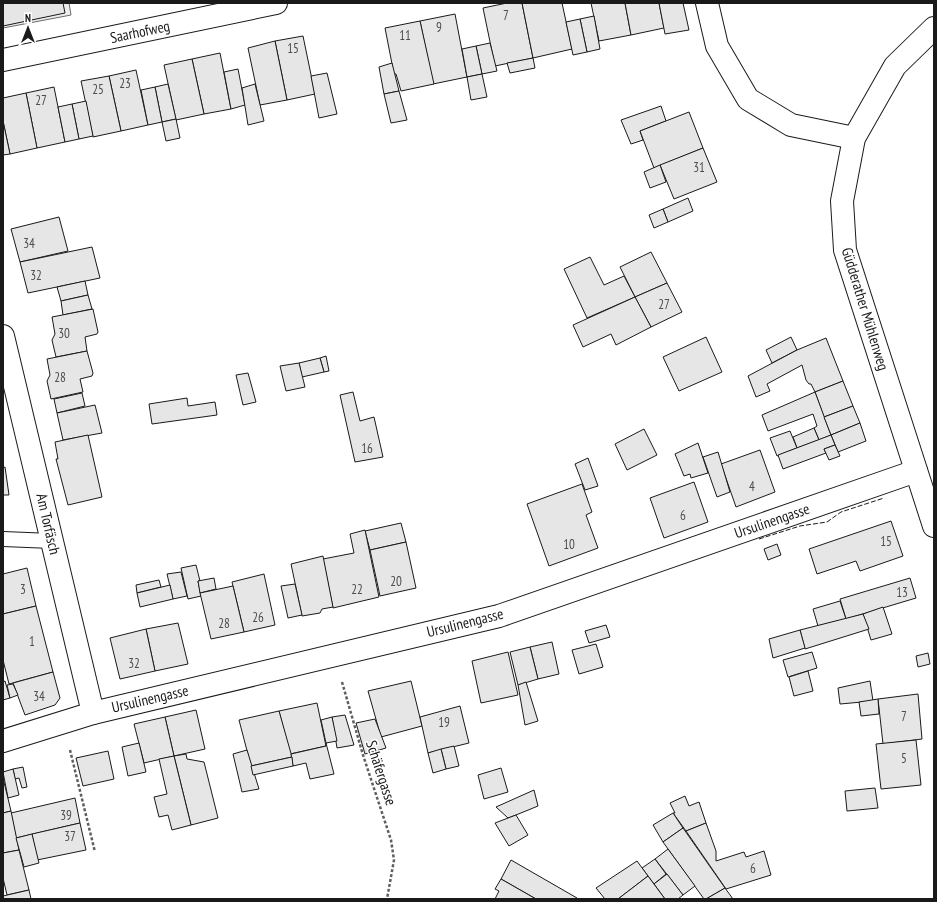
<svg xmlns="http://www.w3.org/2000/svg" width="937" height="902" font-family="'PT Sans Narrow',sans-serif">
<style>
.green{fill:#ededed;stroke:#6a6a6a}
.building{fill:#e6e6e6;stroke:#1a1a1a}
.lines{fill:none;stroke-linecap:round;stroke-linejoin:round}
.service-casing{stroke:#1a1a1a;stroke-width:16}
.minor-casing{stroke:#1a1a1a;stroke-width:24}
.path{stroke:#5f5f5f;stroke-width:2.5;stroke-dasharray:3 2;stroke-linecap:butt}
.service{stroke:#fff;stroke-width:14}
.minor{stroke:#fff;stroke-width:22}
.fence{stroke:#1a1a1a;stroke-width:1;stroke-dasharray:5 2;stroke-linecap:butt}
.labels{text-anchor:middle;stroke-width:3;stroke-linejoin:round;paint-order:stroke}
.number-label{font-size:13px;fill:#4d4d4d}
.street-label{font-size:15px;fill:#1a1a1a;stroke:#fff}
</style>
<rect width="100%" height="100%" fill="#fff"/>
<!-- green -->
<path class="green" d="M3 3H69L71 15 3 28Z"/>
<!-- building -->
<g class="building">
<path d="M3 3H63L65 13 3 26Z"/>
<path d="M507 3H522L533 58 495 66 483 8Z"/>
<path d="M522 3H562L572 49 533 58Z"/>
<path d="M591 3H625L631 35 599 41Z"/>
<path d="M625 3H659L664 28 631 35Z"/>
<path d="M659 3H683L689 30 665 34Z"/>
<path d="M455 14 467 77 433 84 420 21Z"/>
<path d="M594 16 600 49 587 52 580 19Z"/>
<path d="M580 19 587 52 573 55 566 22Z"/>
<path d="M420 21 434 84 401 91 396 74H394L385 28Z"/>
<path d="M303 36 315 94 287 100 275 41Z"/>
<path d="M275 41 287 100 260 105 248 48Z"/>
<path d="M490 43 497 71 482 74 476 46Z"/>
<path d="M476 46 482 74 467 77 462 49Z"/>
<path d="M220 53 231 109 204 114 192 59Z"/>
<path d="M533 58 535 68 510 73 507 63Z"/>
<path d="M192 59 204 114 176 120 164 65Z"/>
<path d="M392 63 399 91 384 94 379 67Z"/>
<path d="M238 69 245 105 231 109 224 72Z"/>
<path d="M136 70 148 125 121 131 109 76Z"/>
<path d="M327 73 337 114 319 118 311 76Z"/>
<path d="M482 74 487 97 471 100 467 77Z"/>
<path d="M109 76 121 131 93 137 81 81Z"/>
<path d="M168 84 176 119 162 122 155 87Z"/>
<path d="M255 84 264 121 248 125 242 88Z"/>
<path d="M54 87 65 142 37 148 26 93Z"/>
<path d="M155 87 162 122 148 125 141 90Z"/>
<path d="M399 91 407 120 391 123 384 94Z"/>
<path d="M26 93 37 148 10 154 3 121V98Z"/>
<path d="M86 101 93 136 79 139 72 104Z"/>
<path d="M72 104 79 139 65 142 58 107Z"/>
<path d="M661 106 666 121 640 131 643 140 631 144 621 120Z"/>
<path d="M689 112 703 148 654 168 640 131Z"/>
<path d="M176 119 180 138 166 141 162 122Z"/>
<path d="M3 121 10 154 3 155Z"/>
<path d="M703 148 717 182 674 199 660 165Z"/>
<path d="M660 165 666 182 650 188 644 172Z"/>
<path d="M688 198 693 211 668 222 663 209Z"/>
<path d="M663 209 668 222 654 228 649 215Z"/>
<path d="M59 217 68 251 20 262 11 229Z"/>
<path d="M92 247 100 278 28 293 20 262Z"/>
<path d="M651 252 667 283 635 297 620 267Z"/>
<path d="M590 257 604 285 624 276 635 297 587 318 564 269Z"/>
<path d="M85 281 88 295 61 301 57 287Z"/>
<path d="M667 283 682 312 651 327 635 297Z"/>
<path d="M88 295 92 309 63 315 61 301Z"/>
<path d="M635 297 651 327 616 345 611 334 583 347 573 325Z"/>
<path d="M93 309 98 332 97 334 85 337 87 351 56 357 52 340 55 334 52 317Z"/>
<path d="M706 337 722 372 679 391 663 357Z"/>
<path d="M791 337 797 350 772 363 766 350Z"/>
<path d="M826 338 843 381 815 392 811 384H809L806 380 802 365 767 384 770 391 756 397 748 376 797 350Z"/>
<path d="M87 351 93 373 92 376 80 379 83 392 51 399 47 381 50 375 47 359Z"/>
<path d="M326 356 329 371 324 372 320 358Z"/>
<path d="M320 358 324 372 302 377 299 363Z"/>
<path d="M299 363 305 387 286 391 280 366Z"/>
<path d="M248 373 256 402 243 405 236 375Z"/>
<path d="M843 381 853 406 824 417 815 392Z"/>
<path d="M353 392 360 421 374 417 383 457 355 462 340 395Z"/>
<path d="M815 392 831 435 819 440 814 428 817 426 813 414 768 431 762 415Z"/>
<path d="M82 393 85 406 57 413 54 399Z"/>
<path d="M187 398 188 406 215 402 217 415 152 424 149 404Z"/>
<path d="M95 405 102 433 63 440 57 413Z"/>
<path d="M853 406 860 423 831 435 824 417Z"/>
<path d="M860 423 866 441 838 452 831 435Z"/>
<path d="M814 428 819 440 797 448 793 437Z"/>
<path d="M644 429 657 455 627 470 615 444Z"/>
<path d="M790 431 797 448 777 456 770 438Z"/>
<path d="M88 435 102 497 68 505 56 459H58L55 442Z"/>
<path d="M831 435 835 445 824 449 826 453 783 469 778 455Z"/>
<path d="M698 443 708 473 691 478 690 474 684 476 675 454Z"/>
<path d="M835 445 840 456 829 460 824 449Z"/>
<path d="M760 450 775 492 736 507 721 464Z"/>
<path d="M718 452 730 492 717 497 703 457Z"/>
<path d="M588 458 598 486 585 490 575 464Z"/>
<path d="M5 467 9 495H3V468Z"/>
<path d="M694 482 708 522 664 538 650 498Z"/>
<path d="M582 484 592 512 586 515 598 548 549 566 527 504Z"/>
<path d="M891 521 903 556 860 571 856 561 817 574 809 549Z"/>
<path d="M401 523 406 542 370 550 365 531Z"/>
<path d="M365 530 379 597 333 608 323 559 354 553 350 534Z"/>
<path d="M406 542 416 588 380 596 370 550Z"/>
<path d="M777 544 781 555 768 560 764 549Z"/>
<path d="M323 556 333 607 322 609 320 613 302 616 291 564Z"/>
<path d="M196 565 200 581H198L201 596 188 599 181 568Z"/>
<path d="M27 568 36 606 3 614V574Z"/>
<path d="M181 572 187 596 173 599 167 574Z"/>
<path d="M264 574 275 625 244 632 232 582Z"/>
<path d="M214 578 216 589 200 593 198 581Z"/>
<path d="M910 578 916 598 846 619 840 599Z"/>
<path d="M159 580 161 587 137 593 136 585Z"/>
<path d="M295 584 302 615 288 618 281 586Z"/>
<path d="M170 585 173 599 140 607 137 593Z"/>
<path d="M233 586 244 632 211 639 200 593Z"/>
<path d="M840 601 846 619 818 626 813 609Z"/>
<path d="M36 606 53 672 9 684 3 660V614Z"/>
<path d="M883 607 892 634 871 640 863 614Z"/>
<path d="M863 614 869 629 805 649 800 630Z"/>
<path d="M178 623 188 664 155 671 146 629Z"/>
<path d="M606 625 610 637 589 643 585 631Z"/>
<path d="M146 629 155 671 120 679 110 638Z"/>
<path d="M800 630 805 648 773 658 769 639Z"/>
<path d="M552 642 559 674 538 679 530 647Z"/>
<path d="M596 644 603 667 579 674 572 650Z"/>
<path d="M530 647 538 679 518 685 510 652Z"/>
<path d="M508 652 518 695 481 703 472 661Z"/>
<path d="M812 652 817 668 788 677 783 660Z"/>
<path d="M928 653 930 664 918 667 916 656Z"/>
<path d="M808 671 813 691 794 696 789 677Z"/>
<path d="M53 672 60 698 55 705 25 715 13 683Z"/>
<path d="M5 681 10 698 3 700V682Z"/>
<path d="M411 681 422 726 381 737 368 691Z"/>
<path d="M870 681 873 701 840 704 838 688Z"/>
<path d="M526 682 538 721 525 725 518 685Z"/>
<path d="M13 684 18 695 10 698 7 685Z"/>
<path d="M918 694 922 739 883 744 878 699Z"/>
<path d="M878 699 879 714 861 716 859 702Z"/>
<path d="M317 703 326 746 290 754 279 711Z"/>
<path d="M460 706 469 743 428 753 420 717Z"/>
<path d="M196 710 205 749 174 756 165 717Z"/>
<path d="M279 711 292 757 251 766 239 720Z"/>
<path d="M345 715 354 745 337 748 332 717Z"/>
<path d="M165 717 174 756 144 763 134 724Z"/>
<path d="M332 717 337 741 326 743 321 720Z"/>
<path d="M375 719 386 748 365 754 356 723Z"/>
<path d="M916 740 921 785 881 789 876 744Z"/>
<path d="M139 743 146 772 128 776 122 747Z"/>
<path d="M326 743 334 774 310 779 306 763 293 766 291 754 326 746Z"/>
<path d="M454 746 459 766 446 769 441 749Z"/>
<path d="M441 749 446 769 433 773 428 753Z"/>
<path d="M247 750 259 789 242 792 233 754Z"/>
<path d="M108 751 114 779 83 786 76 758Z"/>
<path d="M186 754 187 759 204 762 218 818 191 825 174 756Z"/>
<path d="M174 756 191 825 172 830 168 815 159 817 154 797 167 794 159 759Z"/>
<path d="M292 757 293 766 253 775 251 766Z"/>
<path d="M23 767 27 787 22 788 19 778 15 779 13 769Z"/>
<path d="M501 768 508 792 484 799 478 775Z"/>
<path d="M13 769 19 795 8 798 3 772Z"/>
<path d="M3 778 11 811 3 813Z"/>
<path d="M875 788 878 808 847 811 845 791Z"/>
<path d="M534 790 538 806 516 815 508 818 496 807Z"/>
<path d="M685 796 689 806 699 802 706 823 686 831 673 813H675L670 803Z"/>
<path d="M75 798 80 823 16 838 11 813Z"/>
<path d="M11 811 19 850 3 853V813Z"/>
<path d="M673 813 683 828 663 842 653 825Z"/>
<path d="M516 815 528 835 509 846 495 823Z"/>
<path d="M80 823 86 850 37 860 32 834Z"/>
<path d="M706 823 716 851V861L744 852 746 857 764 851 771 875 726 889 686 831Z"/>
<path d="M683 828 725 888 706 899H704L663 842Z"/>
<path d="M32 834 39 863 24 867 16 838Z"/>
<path d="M668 849 695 886 683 895 655 859Z"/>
<path d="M19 850 29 890 7 895 3 878V853Z"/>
<path d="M655 859 666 874 654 884 642 868Z"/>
<path d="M511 860 577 898 578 899H536L501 879Z"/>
<path d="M637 861 648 876 618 899H605L596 888Z"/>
<path d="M667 874 683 895 678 899H665L654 884Z"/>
<path d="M648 876 665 899H618Z"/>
<path d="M501 879 536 899H495L499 891 495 889Z"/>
<path d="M725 888 733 899H706Z"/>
<path d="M29 890 31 899H3V896Z"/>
</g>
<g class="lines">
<defs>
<path id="service" d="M3 539 52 541"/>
<g id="minor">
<path d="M707 3 717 46 748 99 791 125 854 138"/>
<path d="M934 28 895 66 854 138 842 201 845 250 934 526"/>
<path d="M3 60 276 3"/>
<path d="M3 336 93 713"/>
<path d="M3 741 93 713 499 616 916 471"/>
</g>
</defs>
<!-- service casing -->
<use href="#service" class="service-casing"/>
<!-- minor casing -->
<use href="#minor" class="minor-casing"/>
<!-- path -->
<g class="path">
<path d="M342 682 363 755 391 840 394 860 387 899"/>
<path d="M70 750 95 852"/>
</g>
<!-- service -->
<use href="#service" class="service"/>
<!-- minor -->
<use href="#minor" class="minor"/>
<!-- fence -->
<path class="fence" d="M759 539 800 526 827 522 841 512 884 498"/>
</g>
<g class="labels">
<!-- number labels -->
<g class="number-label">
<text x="506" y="20">7</text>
<text x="439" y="32">9</text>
<text x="405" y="40">11</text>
<text x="293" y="53">15</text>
<text x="125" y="88">23</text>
<text x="98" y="94">25</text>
<text x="41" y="105">27</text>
<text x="699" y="172">31</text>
<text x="29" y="248">34</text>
<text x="36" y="280">32</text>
<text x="664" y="309">27</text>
<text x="64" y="338">30</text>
<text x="60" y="382">28</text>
<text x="367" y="453">16</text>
<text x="752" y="491">4</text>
<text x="683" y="520">6</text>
<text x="886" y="546">15</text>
<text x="569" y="549">10</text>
<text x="396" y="586">20</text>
<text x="23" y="594">3</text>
<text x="357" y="594">22</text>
<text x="902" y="597">13</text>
<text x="258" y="622">26</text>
<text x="224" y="628">28</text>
<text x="32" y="646">1</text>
<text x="134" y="668">32</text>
<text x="39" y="701">34</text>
<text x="904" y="721">7</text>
<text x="444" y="727">19</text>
<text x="904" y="763">5</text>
<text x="66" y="820">39</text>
<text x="70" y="841">37</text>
<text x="753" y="873">6</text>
</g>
<!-- street labels -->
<g class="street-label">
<text transform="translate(140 32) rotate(-12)" y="5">Saarhofweg</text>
<text transform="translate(865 309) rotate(73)" y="5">Güdderather Mühlenweg</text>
<text transform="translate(772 521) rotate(-19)" y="5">Ursulinengasse</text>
<text transform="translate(48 524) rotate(77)" y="5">Am Torfäsch</text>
<text transform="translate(465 623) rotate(-14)" y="5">Ursulinengasse</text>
<text transform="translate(150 699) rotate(-13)" y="5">Ursulinengasse</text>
<text transform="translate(381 773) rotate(72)" y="5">Schäfergasse</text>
</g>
</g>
<!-- border -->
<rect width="937" height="902" fill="none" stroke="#1a1a1a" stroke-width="8"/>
<!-- north arrow -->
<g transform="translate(28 28)" stroke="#ffffff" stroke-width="3" paint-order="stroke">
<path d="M0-3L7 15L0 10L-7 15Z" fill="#1a1a1a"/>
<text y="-6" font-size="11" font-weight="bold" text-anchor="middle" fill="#1a1a1a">N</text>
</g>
</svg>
